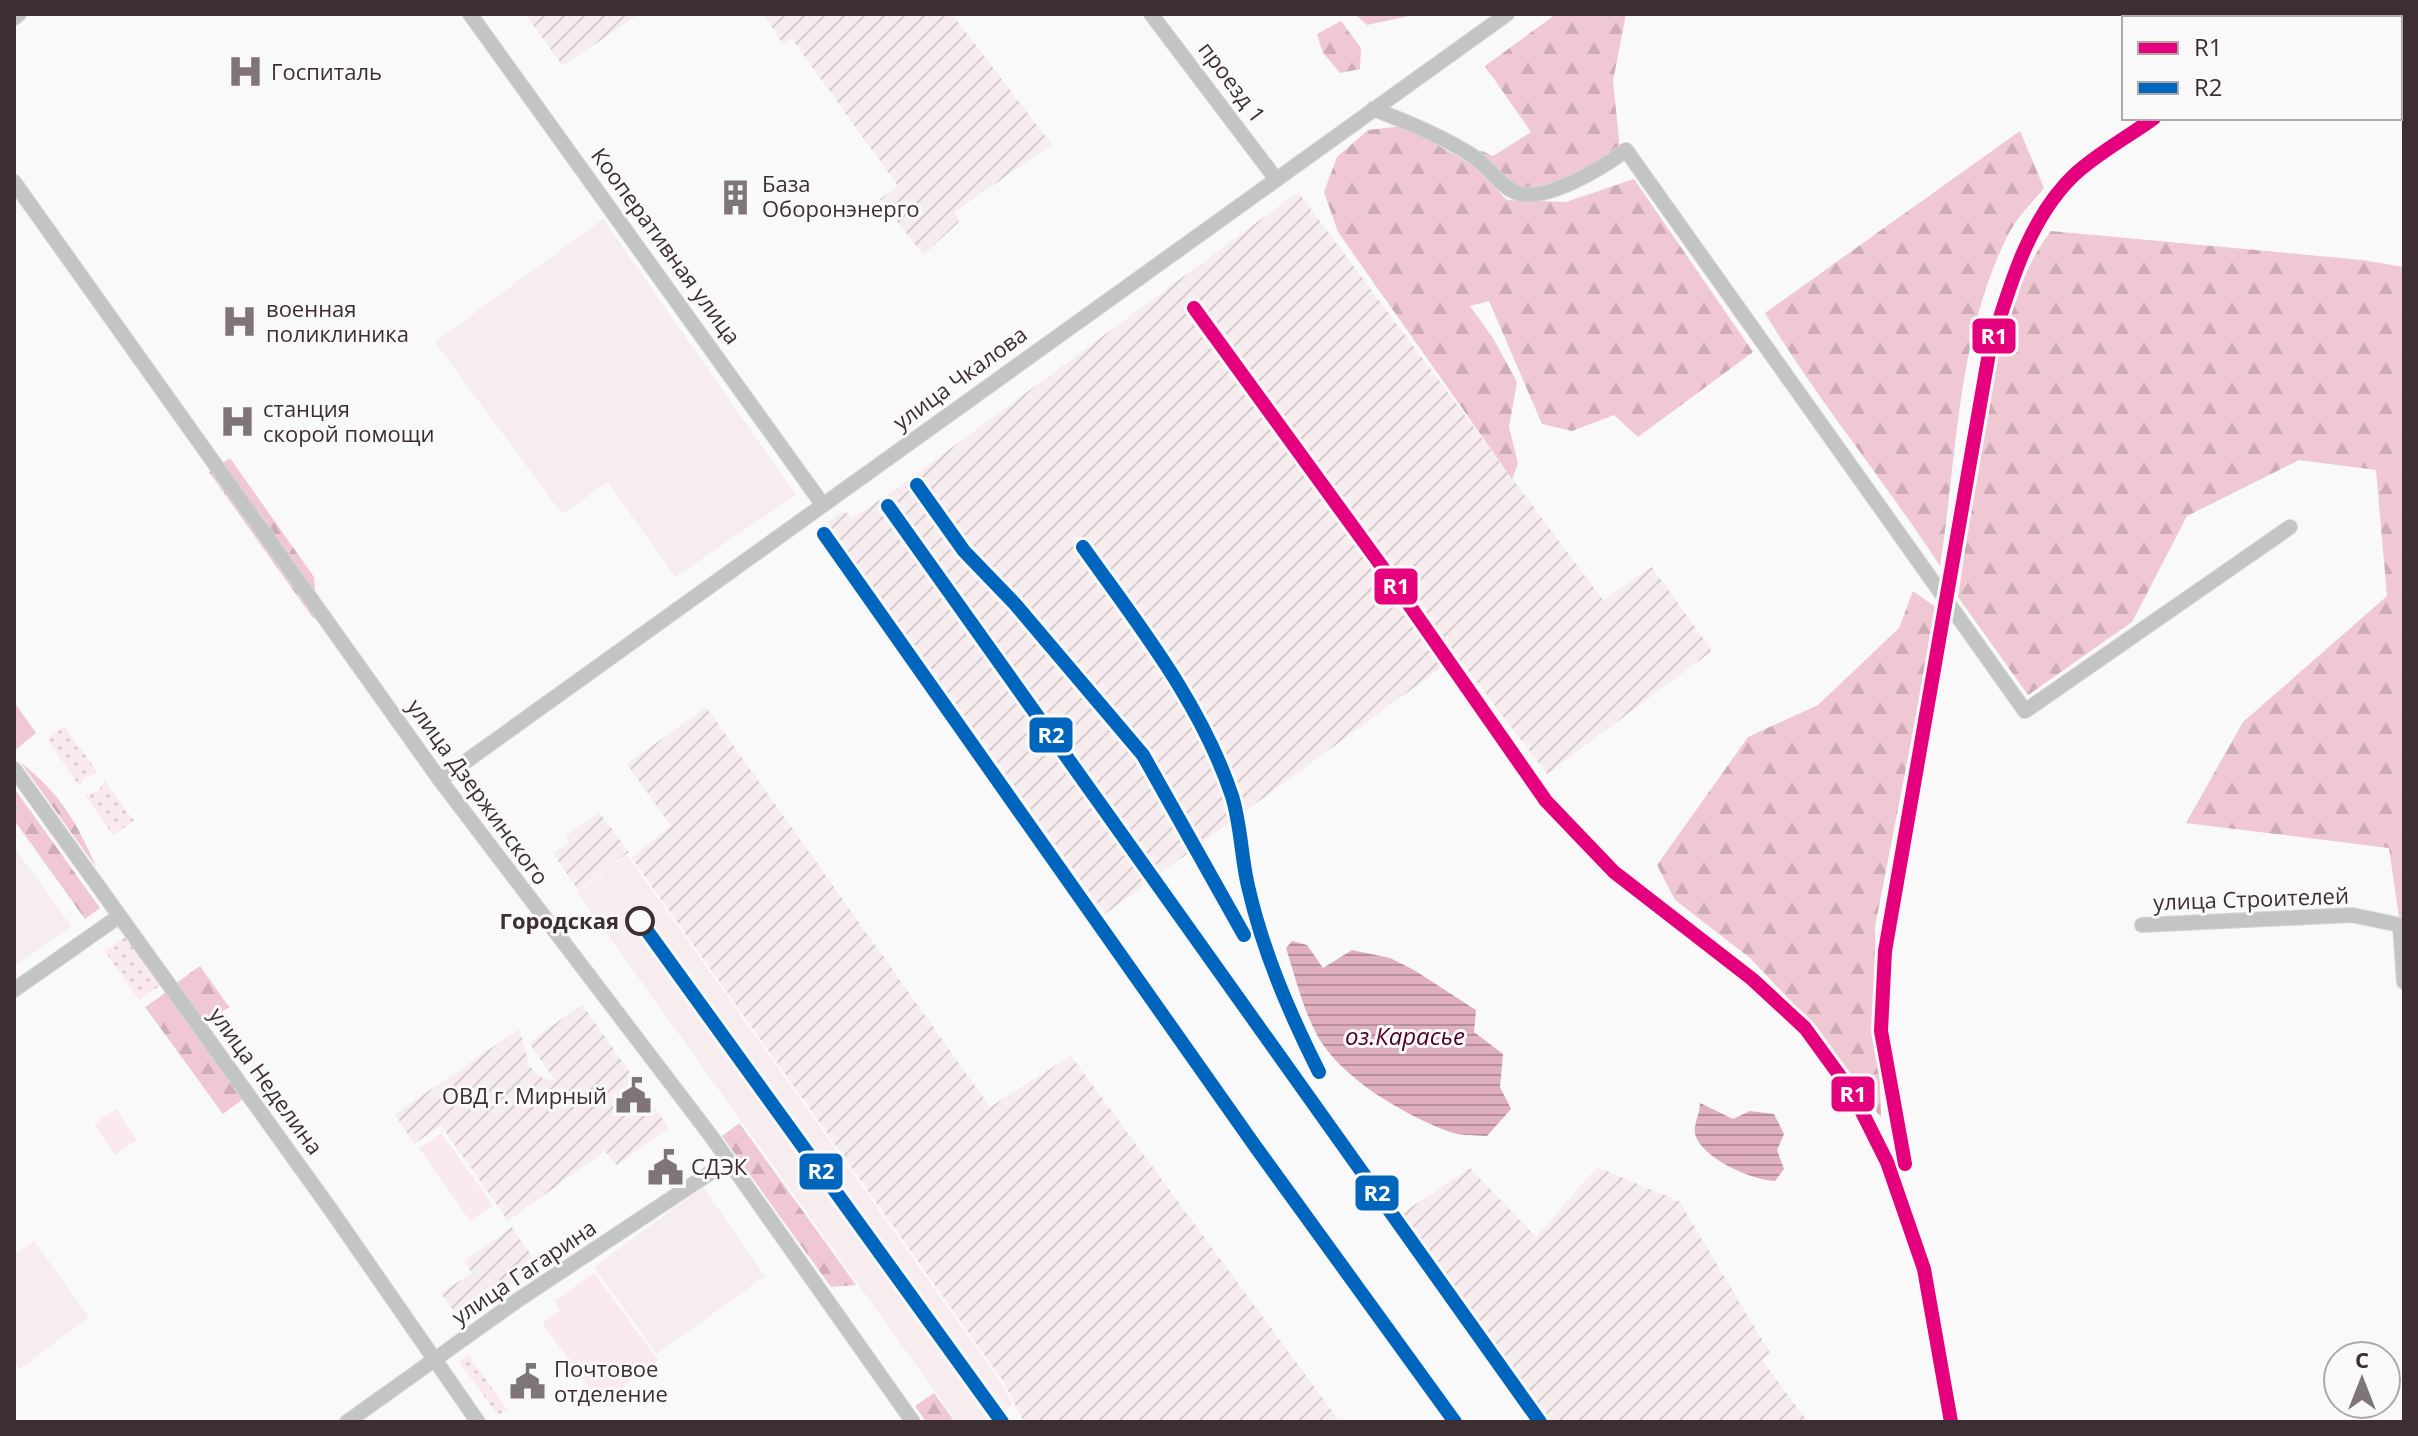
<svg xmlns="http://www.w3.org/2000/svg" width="2418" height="1436" font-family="'Open Sans',sans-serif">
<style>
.built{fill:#f7ecee}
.industrial{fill:url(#industrial-furrows)}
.grass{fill:url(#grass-dots)}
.forest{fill:url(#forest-firs)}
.park{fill:#faeaed}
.water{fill:url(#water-rules)}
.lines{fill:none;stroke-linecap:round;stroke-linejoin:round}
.minor-casing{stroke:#d7d4d5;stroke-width:16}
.minor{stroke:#c3c5c2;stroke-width:14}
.rail-1-casing{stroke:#f9f9f9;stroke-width:20}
.rail-2-casing{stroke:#f9f9f9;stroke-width:20}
.rail-1{stroke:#e5007d;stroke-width:14}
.rail-2{stroke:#0065bd;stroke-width:14}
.stop-dot{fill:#f9f9f9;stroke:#3d2e32;stroke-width:4}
.labels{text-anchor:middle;stroke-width:6;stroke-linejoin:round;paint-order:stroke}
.poi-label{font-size:22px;fill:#3d2e32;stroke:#f9f9f9;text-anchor:start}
.street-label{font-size:22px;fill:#3d2e32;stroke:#f9f9f9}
.stop-label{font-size:22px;font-weight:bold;fill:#3d2e32;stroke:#f9f9f9;text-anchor:end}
.water-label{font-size:24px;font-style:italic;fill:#530028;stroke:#f9f9f9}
.line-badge{stroke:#f9f9f9;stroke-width:3}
.badge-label{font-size:22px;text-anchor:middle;font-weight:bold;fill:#fff}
</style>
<defs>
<pattern id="industrial-furrows" width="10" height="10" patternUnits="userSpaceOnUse" patternTransform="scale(2)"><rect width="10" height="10" fill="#f7ecee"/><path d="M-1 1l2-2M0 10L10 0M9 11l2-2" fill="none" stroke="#d5cbcd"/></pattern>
<pattern id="grass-dots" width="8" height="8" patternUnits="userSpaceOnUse" patternTransform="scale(2)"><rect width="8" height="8" fill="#faeaed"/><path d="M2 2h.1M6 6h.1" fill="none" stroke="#d7c9cc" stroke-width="1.8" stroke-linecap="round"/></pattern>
<pattern id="forest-firs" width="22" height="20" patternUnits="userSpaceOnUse" patternTransform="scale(2)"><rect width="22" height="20" fill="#efc8d4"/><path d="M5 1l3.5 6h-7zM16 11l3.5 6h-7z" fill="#ceacb6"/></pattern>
<pattern id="water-rules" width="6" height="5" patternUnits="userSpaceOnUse" patternTransform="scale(2)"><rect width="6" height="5" fill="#dfafbd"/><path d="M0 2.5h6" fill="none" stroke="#b68f9a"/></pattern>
</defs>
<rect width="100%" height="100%" fill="#f9f9f9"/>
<!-- built -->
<g class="built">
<path d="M603 219 796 495 675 577 608 482 562 514 435 342Z"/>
<path d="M14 847 71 926 14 967Z"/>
<path d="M627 855 1001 1383 1012 1404 988 1422H957L577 892Z"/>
<path d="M703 1187 765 1276 657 1354 594 1267Z"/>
<path d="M34 1241 89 1317 20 1369 14 1361V1255Z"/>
</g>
<!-- industrial -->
<g class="industrial">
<path d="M525 14H639L563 66Z"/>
<path d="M764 14H952L1052 145 954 212 959 222 923 255 880 199 898 186 792 39 783 45Z"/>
<path d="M1298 192 1603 600 1652 567 1712 651 1547 774 1457 656 1105 914 827 522 845 510 851 519 900 486Z"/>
<path d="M706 707 990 1107 1071 1056 1340 1422H1024L1003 1381 631 857 671 826 627 764Z"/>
<path d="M599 812 629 852 578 890 553 853 569 842 566 836Z"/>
<path d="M582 1004 669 1128 617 1165 605 1151 508 1221 441 1125 414 1144 395 1114 519 1029 530 1067 544 1079 555 1080 529 1043Z"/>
<path d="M1597 1167 1679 1201 1770 1353 1762 1360 1808 1422H1550L1504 1361 1494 1354 1398 1216 1470 1168 1536 1237Z"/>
<path d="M512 1227 538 1265 458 1318 441 1293 472 1273 464 1261Z"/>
</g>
<!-- grass -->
<g class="grass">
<path d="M64 726 98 773 84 778 80 787 47 739Z"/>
<path d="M104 780 134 821 113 835 85 795 99 791Z"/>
<path d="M127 936 161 985 139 1000 105 951Z"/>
<path d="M468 1355 507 1409 498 1415 459 1362Z"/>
</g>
<!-- forest -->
<g class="forest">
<path d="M1355 14H1418L1367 25Z"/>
<path d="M1556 14H1626L1613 81 1620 150C1598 164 1542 202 1515 188 1501 181 1488 164 1477 153L1482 151 1493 156 1531 132 1485 66Z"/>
<path d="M1341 21 1361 48 1360 69 1340 73 1323 53 1317 34Z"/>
<path d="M1403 126 1473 165 1507 200 1566 202 1634 179 1753 352 1638 437 1614 415 1572 431 1542 424 1489 301 1470 306 1493 338 1517 382 1509 427 1518 464 1512 479 1338 232 1324 192 1337 157 1368 130Z"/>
<path d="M2020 131 2044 188C2032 203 2015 219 2007 237 1957 337 1957 457 1940 566 1884 480 1818 401 1765 313Z"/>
<path d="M2051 231 2362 260 2404 267V951L2389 848 2186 823 2243 722 2387 596 2376 470 2299 460 2187 516 2132 622 2028 695 1958 597C1975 492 1987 314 2051 231Z"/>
<path d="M230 458 314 577 317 616 313 618 209 472Z"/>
<path d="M1913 591 1937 608 1875 927 1881 1118 1819 1031 1750 958 1675 900 1657 865 1748 737 1818 705 1899 628Z"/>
<path d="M14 702 36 733 14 751Z"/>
<path d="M21 763C59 792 78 824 96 867Z"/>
<path d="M14 788 100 908 85 919 14 820Z"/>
<path d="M200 966 229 1007 203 1024 174 985Z"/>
<path d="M168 991 246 1097 223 1114 145 1007Z"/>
<path d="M740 1123V1124L856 1285 831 1287 722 1136Z"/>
<path d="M934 1393 955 1422H926L915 1406Z"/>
</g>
<!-- park -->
<g class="park">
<path d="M116 1109 137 1140 115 1155 94 1124Z"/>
<path d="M441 1133 493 1205 470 1221 419 1148Z"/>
<path d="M594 1273 658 1360 601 1404 542 1323 560 1310 554 1301Z"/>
</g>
<!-- water -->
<g class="water">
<path d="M1292 941 1307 945 1323 968 1352 950 1390 958 1414 970 1476 1010 1474 1032 1503 1054 1500 1087 1511 1109 1487 1136C1475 1135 1461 1136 1450 1132 1406 1116 1340 1078 1317 1035 1303 1009 1295 976 1286 948Z"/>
<path d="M1700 1103 1733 1119 1750 1111 1774 1114 1784 1134 1777 1150 1784 1169 1775 1181C1752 1180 1702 1159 1695 1134 1693 1125 1700 1114 1700 1103Z"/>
</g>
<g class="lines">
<defs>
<g id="minor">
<path d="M470 14 823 505"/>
<path d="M1151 14 1276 179"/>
<path d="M14 18 19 14"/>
<path d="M1373 109C1408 122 1442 136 1473 156 1488 166 1499 185 1515 192 1542 205 1604 167 1626 150L2025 711 2290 527"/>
<path d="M14 182 440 780 711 1136 913 1422"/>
<path d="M14 769 331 1210 478 1422"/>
<path d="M440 780 1507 14"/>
<path d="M2142 925 2352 915 2400 925 2404 982"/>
<path d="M14 990 118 917"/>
<path d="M347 1422 518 1300 728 1161"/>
</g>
</defs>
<!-- minor casing -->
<use href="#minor" class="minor-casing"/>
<!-- minor -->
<use href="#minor" class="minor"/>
<defs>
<g id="rail-1">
<path d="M1194 308 1396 586 1546 801 1614 872 1752 979 1805 1028 1853 1094 1887 1162 1924 1269 1951 1422"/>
<path d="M1905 1164 1881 1031 1885 951 1989 353C2008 292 2026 222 2073 176 2096 154 2128 137 2154 118"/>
</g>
<g id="rail-2">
<path d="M917 485 964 551 1015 604 1143 755 1244 935"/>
<path d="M888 506 1540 1422"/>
<path d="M824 534 1255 1146 1455 1422"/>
<path d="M1083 547C1139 626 1201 703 1232 796 1241 825 1241 856 1248 886 1263 952 1289 1012 1319 1072"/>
<path d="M640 921 1002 1422"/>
</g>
</defs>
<!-- rail-1 casing -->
<use href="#rail-1" class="rail-1-casing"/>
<!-- rail-2 casing -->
<use href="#rail-2" class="rail-2-casing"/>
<!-- rail-1 -->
<use href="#rail-1" class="rail-1"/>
<!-- rail-2 -->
<use href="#rail-2" class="rail-2"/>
</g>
<!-- icons -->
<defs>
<symbol id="hospital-bare" viewBox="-9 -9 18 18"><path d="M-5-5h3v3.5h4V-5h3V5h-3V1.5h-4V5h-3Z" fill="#7f7578" stroke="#f9f9f9" stroke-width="2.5" paint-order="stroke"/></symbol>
<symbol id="building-bare" viewBox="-9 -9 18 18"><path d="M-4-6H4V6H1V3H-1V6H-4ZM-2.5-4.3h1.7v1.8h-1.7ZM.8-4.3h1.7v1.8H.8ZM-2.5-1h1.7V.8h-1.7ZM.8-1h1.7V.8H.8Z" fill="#7f7578" stroke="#f9f9f9" stroke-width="2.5" paint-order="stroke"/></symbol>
<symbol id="civic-bare" viewBox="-9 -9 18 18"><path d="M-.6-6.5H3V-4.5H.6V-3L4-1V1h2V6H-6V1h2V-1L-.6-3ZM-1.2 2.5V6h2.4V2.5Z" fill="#7f7578" stroke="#f9f9f9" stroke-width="2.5" paint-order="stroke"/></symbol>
</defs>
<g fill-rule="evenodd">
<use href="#hospital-bare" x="220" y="46" width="51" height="51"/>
<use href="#building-bare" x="710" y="172" width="51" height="51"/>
<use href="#hospital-bare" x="214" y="296" width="51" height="51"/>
<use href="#hospital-bare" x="212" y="396" width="51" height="51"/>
<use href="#civic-bare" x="608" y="1070" width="51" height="51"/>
<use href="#civic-bare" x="640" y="1142" width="51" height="51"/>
<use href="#civic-bare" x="502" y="1356" width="51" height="51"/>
</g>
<!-- markers -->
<circle class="stop-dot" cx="640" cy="921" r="13"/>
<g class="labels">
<!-- poi labels -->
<g class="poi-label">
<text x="271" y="80">Госпиталь</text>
<text x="762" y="192">База<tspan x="762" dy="25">Оборонэнерго</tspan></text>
<text x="266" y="317">военная<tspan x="266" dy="25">поликлиника</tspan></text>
<text x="263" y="417">станция<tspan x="263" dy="25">скорой помощи</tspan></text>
<text x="607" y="1104" text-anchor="end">ОВД г. Мирный</text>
<text x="691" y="1175">СДЭК</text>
<text x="554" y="1377">Почтовое<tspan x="554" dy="25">отделение</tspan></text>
</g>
<!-- street labels -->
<g class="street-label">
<text transform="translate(1232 82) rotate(53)" y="8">проезд 1</text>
<text transform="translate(666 246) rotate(54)" y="8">Кооперативная улица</text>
<text transform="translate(960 378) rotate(-36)" y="8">улица Чкалова</text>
<text transform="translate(478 792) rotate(54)" y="8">улица Дзержинского</text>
<text transform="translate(2251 899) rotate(-2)" y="8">улица Строителей</text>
<text transform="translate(266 1081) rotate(54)" y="8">улица Неделина</text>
<text transform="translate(524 1272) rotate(-34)" y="8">улица Гагарина</text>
</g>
<!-- stop labels -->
<g class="stop-label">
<text x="619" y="929">Городская</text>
</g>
<!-- water labels -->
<g class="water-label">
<text x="1405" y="1045">оз.Карасье</text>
</g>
</g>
<g class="line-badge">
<rect x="1971" y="317" width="46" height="38" rx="8" fill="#e5007d"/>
<rect x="1373" y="567" width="46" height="39" rx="8" fill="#e5007d"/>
<rect x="1028" y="716" width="46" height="38" rx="8" fill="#0065bd"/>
<rect x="1830" y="1075" width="46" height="38" rx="8" fill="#e5007d"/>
<rect x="798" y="1152" width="46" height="39" rx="8" fill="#0065bd"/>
<rect x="1354" y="1174" width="46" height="38" rx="8" fill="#0065bd"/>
</g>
<g class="badge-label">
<text x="1994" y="344">R1</text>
<text x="1396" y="594">R1</text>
<text x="1051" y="743">R2</text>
<text x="1853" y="1102">R1</text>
<text x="821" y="1179">R2</text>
<text x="1377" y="1201">R2</text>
</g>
<!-- border -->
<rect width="2418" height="1436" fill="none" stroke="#3d2e32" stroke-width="32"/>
<!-- legend -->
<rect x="2122" y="16" width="280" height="104" fill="#f9f9f9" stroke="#aea8a9" stroke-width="2"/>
<rect x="2138" y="42" width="40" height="12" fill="#e5007d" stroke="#aea8a9" stroke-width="2"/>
<text x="2194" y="56" font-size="24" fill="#3d2e32">R1</text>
<rect x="2138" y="82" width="40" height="12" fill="#0065bd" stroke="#aea8a9" stroke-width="2"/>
<text x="2194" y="96" font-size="24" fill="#3d2e32">R2</text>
<!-- north arrow -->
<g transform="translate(2362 1380)"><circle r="38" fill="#f9f9f9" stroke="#aea8a9" stroke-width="2"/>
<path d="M0-6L14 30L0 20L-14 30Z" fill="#7f7578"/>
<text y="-12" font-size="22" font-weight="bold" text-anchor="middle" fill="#3d2e32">С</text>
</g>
</svg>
